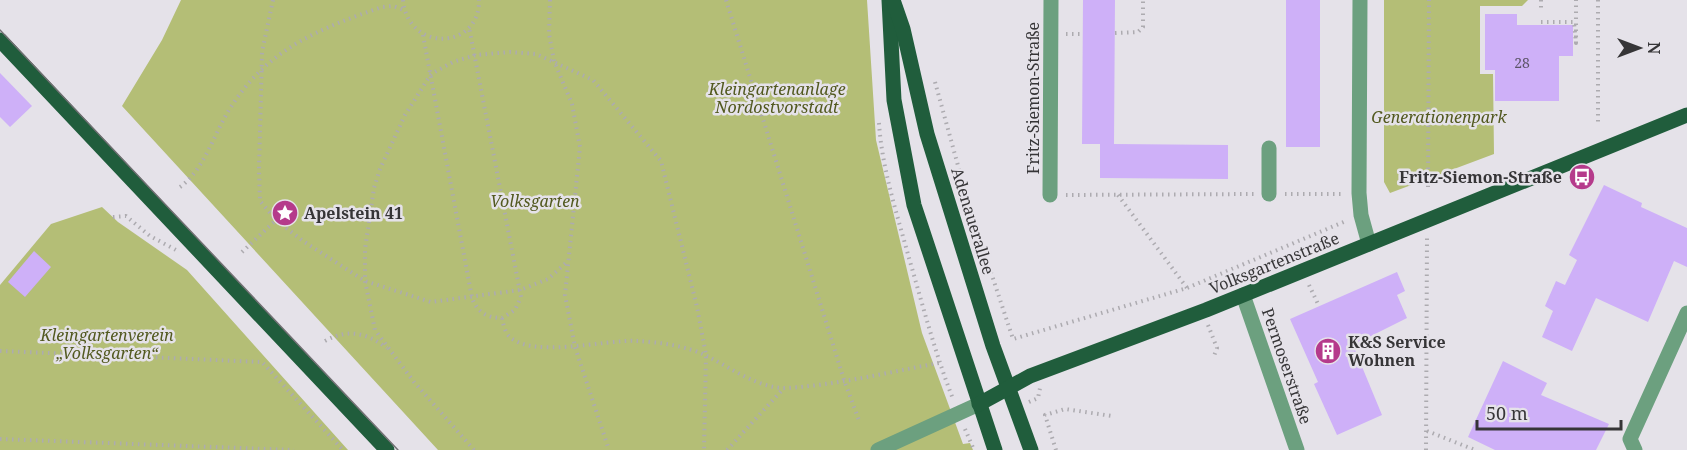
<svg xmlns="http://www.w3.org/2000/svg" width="1687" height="450" font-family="'Noto Serif',serif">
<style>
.green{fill:#b4be76}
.building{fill:#ceb0f8}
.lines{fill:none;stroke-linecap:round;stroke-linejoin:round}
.path{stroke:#adabb0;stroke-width:4;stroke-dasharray:1.5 4.5;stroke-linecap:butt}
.minor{stroke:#6ca07f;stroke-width:15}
.major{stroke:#205d3c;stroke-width:15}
.tram{stroke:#717073;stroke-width:1.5}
.labels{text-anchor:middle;stroke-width:5;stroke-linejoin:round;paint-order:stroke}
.number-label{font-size:14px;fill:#5c5467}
.park-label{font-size:16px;font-style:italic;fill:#52591f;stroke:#e5e2e9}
.street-label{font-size:16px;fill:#363537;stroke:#e5e2e9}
.poi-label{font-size:16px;font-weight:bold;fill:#363537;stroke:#e5e2e9;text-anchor:start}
</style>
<rect width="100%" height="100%" fill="#e5e2e9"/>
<!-- green -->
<g class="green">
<path d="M181 0H867L876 140 922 333 963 444 970 443 973 450H438L122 106 162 40Z"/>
<path d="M1384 0H1528L1522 6H1480V74H1493L1494 154 1390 193 1384 182Z"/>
<path d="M102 207 118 222 187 270 348 450H0V285L51 224Z"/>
</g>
<!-- building -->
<g class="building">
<path d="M1083 0H1115L1114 144 1228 145V179L1100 178V144H1082Z"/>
<rect x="1286" y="0" width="34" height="147"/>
<path d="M1485 14H1517V25H1573V56H1559V101H1495V70H1485Z"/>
<path d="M0 73 32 106 10 127 0 117Z"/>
<path d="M1604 185 1642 203 1641 207 1687 228V267L1674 261 1648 322 1596 298 1572 351 1542 337 1553 311 1545 306 1556 281 1565 285 1577 260 1569 255Z"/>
<path d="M34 251 51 267 25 297 8 282Z"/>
<path d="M1397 272 1405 291 1397 295 1407 318 1353 345 1382 415 1337 435 1314 384 1318 382 1290 319Z"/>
<path d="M1503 361 1547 383 1541 395 1609 424 1596 450H1495L1468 437Z"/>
</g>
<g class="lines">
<!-- path -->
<g class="path">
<path d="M273 0 262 52 259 170 260 201 276 220 303 241 365 281 431 302 520 290 548 279 567 262"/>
<path d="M403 0C408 53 480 50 479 0"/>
<path d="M550 0 549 34 554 61 572 104 580 147 565 295 575 347 609 450"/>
<path d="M726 0 844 380 860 423"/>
<path d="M1541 0V9"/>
<path d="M1598 0V123"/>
<path d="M1541 22H1574L1576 43V0"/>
<path d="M1115 33 1138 32 1143 27V0"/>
<path d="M1066 34H1083"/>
<path d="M423 35 472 298C477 312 487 318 502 318L515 310 521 297 469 27"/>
<path d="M935 82 968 202"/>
<path d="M879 123C882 169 897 214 909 258 923 306 935 353 953 399"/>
<path d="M180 187C204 170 214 134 229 110 267 49 318 29 382 7L393 6 404 10"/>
<path d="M1428 187 1429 0"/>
<path d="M1285 194H1344"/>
<path d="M1066 195 1254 194"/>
<path d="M1118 195 1187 288"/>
<path d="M113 217 126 216 150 236 176 250"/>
<path d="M974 221 1013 339 1187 288 1346 221"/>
<path d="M242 252 276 220"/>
<path d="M1309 285 1319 306"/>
<path d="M502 318C503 324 505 331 508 335 530 360 606 339 636 341 659 342 687 346 707 356 731 368 759 389 787 388 837 385 889 372 939 363"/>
<path d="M1208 325 1217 348 1214 356"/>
<path d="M325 341C348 328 367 333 387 348"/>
<path d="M0 351 262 362 343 450"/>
<path d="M1029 402 1038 398 1040 388"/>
<path d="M965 429 974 450"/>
<path d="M1427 431 1475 450"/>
<path d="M0 439 294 450"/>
<path d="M474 450 414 382 375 330 365 281V249L374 188 380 169 405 115 431 74 453 62 476 55 510 52 536 54 593 80 661 161 697 307 706 355 704 450"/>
<path d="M727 450 784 388"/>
<path d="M1056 450 1045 415 1065 409 1112 416"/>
<path d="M1426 450 1427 236"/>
</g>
<!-- minor -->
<g class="minor">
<path d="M1360 0 1359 193 1361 215 1369 244"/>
<path d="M1269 148V194"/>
<path d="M1050 195 1051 0"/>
<path d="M1243 295 1297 450"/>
<path d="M878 450 979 404"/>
<path d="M1635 450 1630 439 1687 313"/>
</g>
<!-- major -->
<g class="major">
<path d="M889 0 894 100 914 205 995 450"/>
<path d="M893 0 903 29 927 134 993 346 1031 450"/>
<path d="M0 40 387 450"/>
<path d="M979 404 1030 376 1206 310 1687 115"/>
</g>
<!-- tram -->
<path class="tram" d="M0 30 398 450"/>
</g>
<!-- icons -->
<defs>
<symbol id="bus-disc" viewBox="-11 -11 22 22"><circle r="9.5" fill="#b53a8b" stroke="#e5e2e9"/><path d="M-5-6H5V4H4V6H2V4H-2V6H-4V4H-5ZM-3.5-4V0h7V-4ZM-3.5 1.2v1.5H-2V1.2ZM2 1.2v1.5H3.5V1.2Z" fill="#fff"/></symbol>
<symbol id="sight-disc" viewBox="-11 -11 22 22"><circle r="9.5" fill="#b53a8b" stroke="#e5e2e9"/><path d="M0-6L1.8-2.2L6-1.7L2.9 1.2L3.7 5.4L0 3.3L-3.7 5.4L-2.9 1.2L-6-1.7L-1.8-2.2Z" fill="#fff"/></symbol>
<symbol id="building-disc" viewBox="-11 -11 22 22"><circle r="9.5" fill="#b53a8b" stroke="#e5e2e9"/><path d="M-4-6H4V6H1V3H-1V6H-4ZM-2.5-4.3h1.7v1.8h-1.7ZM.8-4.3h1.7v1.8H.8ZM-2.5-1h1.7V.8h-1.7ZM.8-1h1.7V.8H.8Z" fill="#fff"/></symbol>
</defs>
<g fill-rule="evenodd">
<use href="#bus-disc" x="1567" y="162" width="30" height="30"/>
<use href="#sight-disc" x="270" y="198" width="30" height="30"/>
<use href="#building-disc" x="1313" y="336" width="30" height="30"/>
</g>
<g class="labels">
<!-- number labels -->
<g class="number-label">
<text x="1522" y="68">28</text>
</g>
<!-- park labels -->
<g class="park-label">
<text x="777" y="95">Kleingartenanlage<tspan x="777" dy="18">Nordostvorstadt</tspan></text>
<text x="1439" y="123">Generationenpark</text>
<text x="535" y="207">Volksgarten</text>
<text x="107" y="341">Kleingartenverein<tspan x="107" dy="18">„Volksgarten“</tspan></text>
</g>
<!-- street labels -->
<g class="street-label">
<text transform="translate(1033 98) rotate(-90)" y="6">Fritz-Siemon-Straße</text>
<text transform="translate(973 221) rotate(73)" y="6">Adenauerallee</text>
<text transform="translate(1274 263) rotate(-22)" y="6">Volksgartenstraße</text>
<text transform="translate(1287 366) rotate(71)" y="6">Permoserstraße</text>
</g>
<!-- poi labels -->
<g class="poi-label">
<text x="1562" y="183" text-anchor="end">Fritz-Siemon-Straße</text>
<text x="304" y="219">Apelstein 41</text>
<text x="1348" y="348">K&amp;S Service<tspan x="1348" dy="18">Wohnen</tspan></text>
</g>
</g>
<!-- north arrow -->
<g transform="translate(1639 48) rotate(90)" stroke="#e5e2e9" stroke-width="4.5" paint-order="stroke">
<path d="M0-4.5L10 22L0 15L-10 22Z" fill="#363537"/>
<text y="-9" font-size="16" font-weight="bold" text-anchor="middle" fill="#363537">N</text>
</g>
<!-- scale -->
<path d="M1477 420v9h144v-9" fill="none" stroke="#363537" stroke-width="3"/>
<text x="1486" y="420" font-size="18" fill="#363537" stroke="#e5e2e9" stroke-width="4.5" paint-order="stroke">50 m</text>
</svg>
